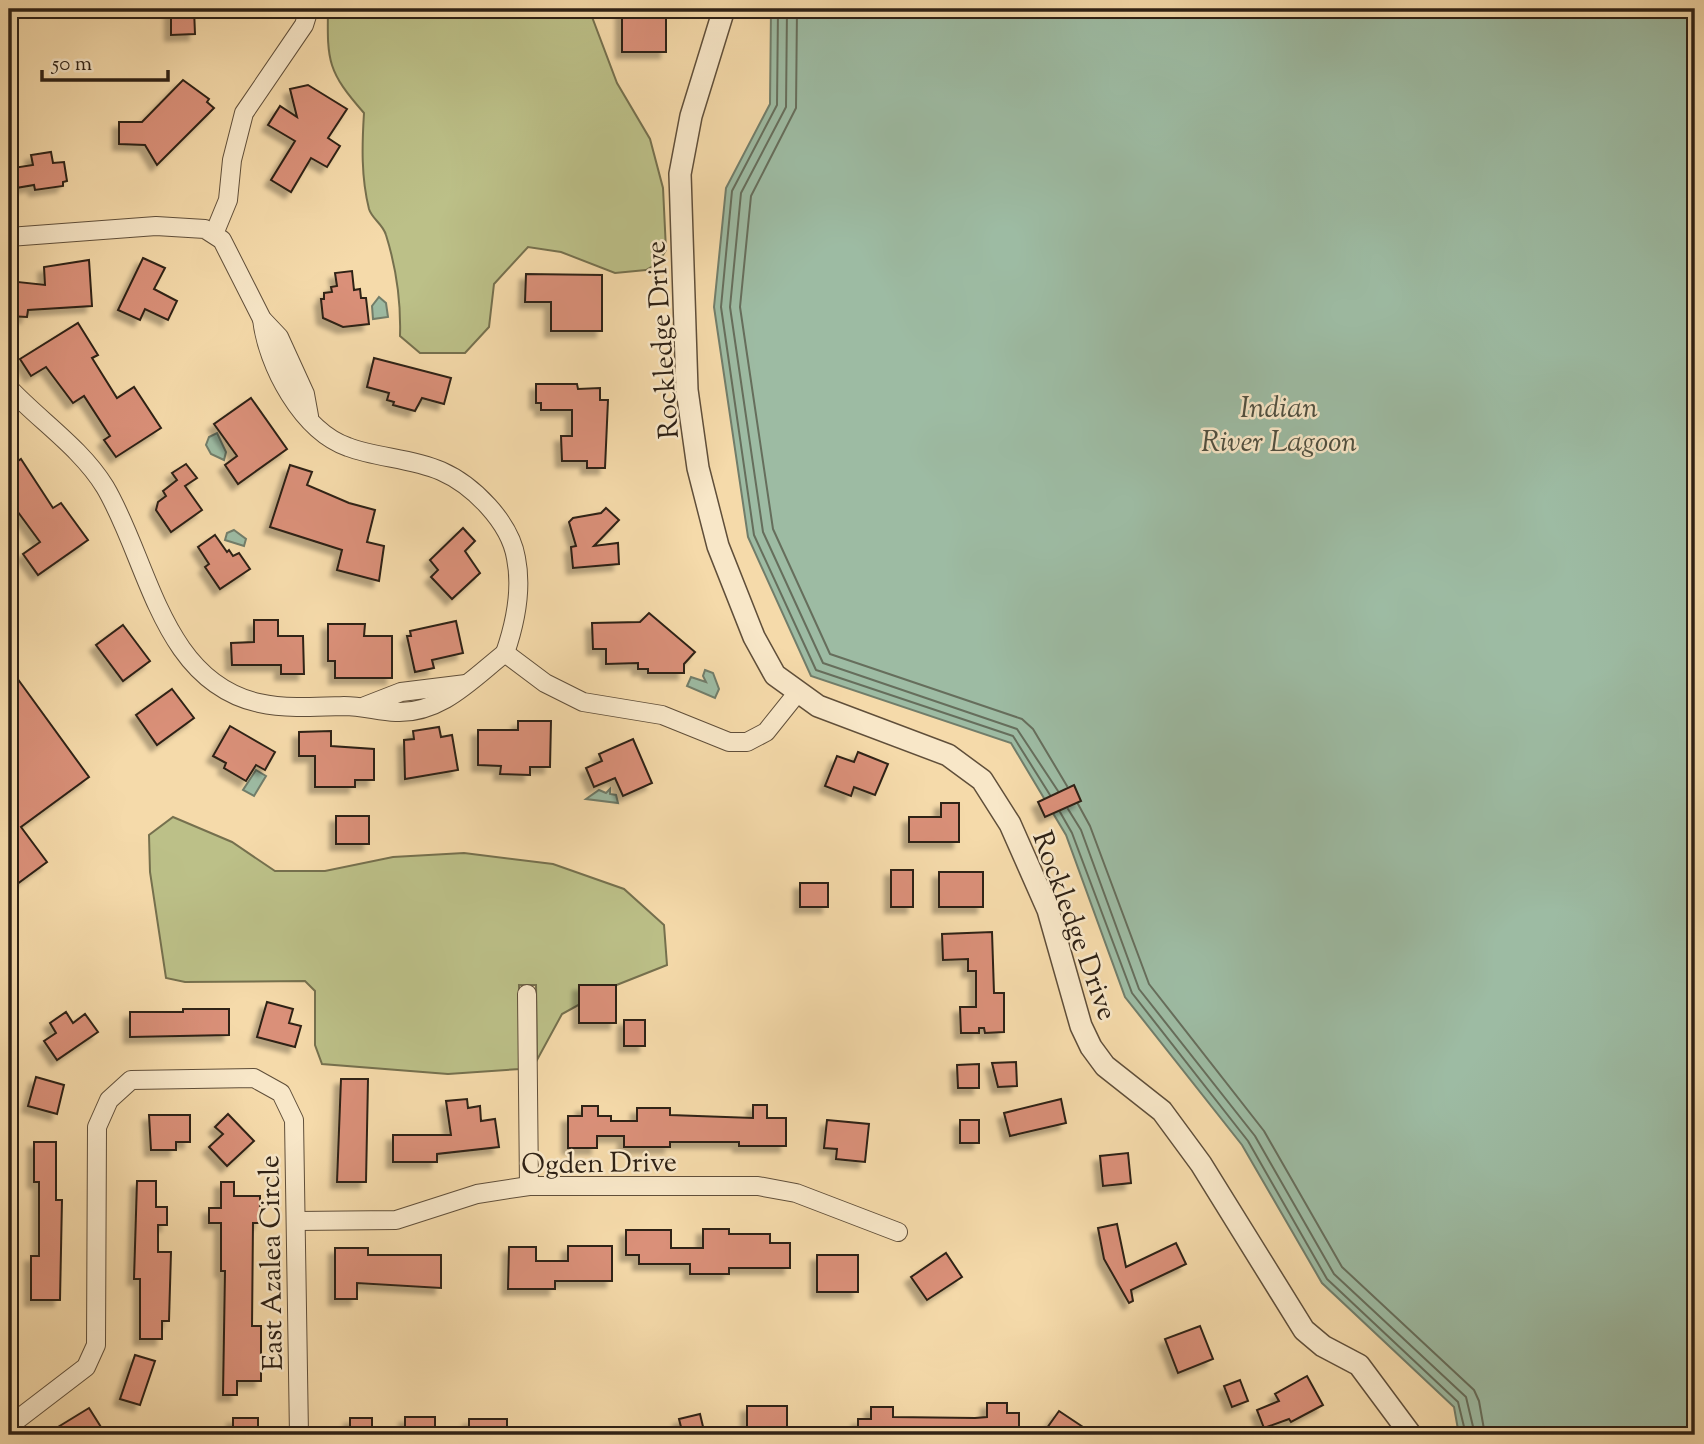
<svg xmlns="http://www.w3.org/2000/svg" width="1704" height="1444" font-family="'Sorts Mill Goudy',serif">
<style>
.green{fill:#bcc088;stroke:#75704e;stroke-width:2}
.water{fill:#9dbba3;stroke:#717d6a;stroke-width:2}
.lines{fill:none;stroke-linecap:round;stroke-linejoin:round}
.shore{stroke:#666e5c;stroke-width:2}
.building{fill:#da9079;stroke:#2e2115;stroke-width:2;filter:url(#shadow)}
.minor-casing{stroke:#604f3a;stroke-width:20}
.tertiary-casing{stroke:#604f3a;stroke-width:24}
.minor{stroke:#f8e7c8;stroke-width:18}
.tertiary{stroke:#f8e7c8;stroke-width:21}
.labels{text-anchor:middle;stroke-width:5;stroke-linejoin:round;paint-order:stroke}
.street-label{font-size:28px;fill:#2e2115;stroke:#f8e7c8}
.water-label{font-size:30px;font-style:italic;fill:#4f4f40;stroke:#f8e7c8}
</style>
<defs>
<filter id="shadow"><feDropShadow dx="-6" dy="6" stdDeviation="2" flood-color="#0004"/></filter>
</defs>
<rect width="100%" height="100%" fill="#f5daaa"/>
<filter id="stains"><feTurbulence type="fractalNoise" baseFrequency=".00286" numOctaves="4"/><feColorMatrix values="0 0 0 0 .2 0 0 0 0 .09 0 0 0 0 .02 0 0 0 .5 -.17"/></filter>
<radialGradient id="worn" r=".72"><stop offset=".6" stop-color="#630" stop-opacity="0"/><stop offset="1" stop-color="#630" stop-opacity=".3"/></radialGradient>
<!-- green -->
<g class="green">
<path d="M328 9H589L617 83 650 139 663 188 666 250 658 263 646 270 615 273 561 252 528 247 494 284 489 327 465 353H420L400 336C401 303 396 267 386 235 383 224 372 219 369 209 361 177 362 145 364 113 328 72 327 62 328 9Z"/>
<path d="M173 817 232 842 275 871H325L393 857 464 853 553 864 624 889 664 925 667 965 609 988 562 1014 537 1060 536 985H519L520 1069 448 1074 322 1064 315 1045V991L305 981 185 982 166 978 150 872 149 835Z"/>
</g>
<!-- water -->
<g class="water">
<path d="M771 9H1695V1435H1459L1454 1407 1322 1283 1242 1145 1125 997 1066 835 1011 743 811 676 748 537 714 307 726 188 770 104Z"/>
<path d="M379 297 386 303 388 317 373 319 372 306Z"/>
<path d="M217 433 226 452 224 460 211 454 206 445 209 437Z"/>
<path d="M234 530 246 539 244 546 225 540 227 533Z"/>
<path d="M705 670 713 673 719 689 715 698 687 686 691 677 706 682 703 676Z"/>
<path d="M256 770 266 776 254 796 243 790Z"/>
<path d="M610 789V794L616 795 618 803 586 799 599 790 606 793Z"/>
</g>
<g class="lines">
<!-- shore -->
<g class="shore">
<path d="M778 9 777 105 732 191 721 307 754 535 816 670 1013 736 1050 795"/>
<path d="M787 9 786 107 741 193 730 307 763 532 823 663 1017 729 1058 791"/>
<path d="M797 9 796 108 751 196 740 307 773 529 830 654 1022 719 1033 729 1067 786"/>
<path d="M1078 804 1090 826 1149 984 1264 1131 1342 1267 1474 1390 1479 1401 1485 1435"/>
<path d="M1068 809 1081 830 1139 989 1255 1136 1334 1274 1466 1397 1475 1435"/>
<path d="M1060 812 1072 833 1132 993 1248 1141 1327 1279 1458 1402 1466 1435"/>
</g>
</g>
<!-- building -->
<g class="building">
<path d="M171 9H194L195 34 171 35Z"/>
<rect x="622" y="9" width="44" height="43"/>
<path d="M183 80 209 99 207 102 214 108 157 165 145 145 119 144V122H142Z"/>
<path d="M308 85 347 109 328 138 340 146 327 167 311 158 291 192 271 180 295 141 268 125 280 106 297 117 290 89Z"/>
<path d="M51 152 53 163 64 162 67 181 63 182V186L35 190 34 185 16 188 13 168 33 165 31 155Z"/>
<path d="M143 258 165 268 154 289 177 301 168 320 145 309 140 320 118 310Z"/>
<path d="M89 260 92 306 28 310 27 317 9 316V281L45 285 44 267Z"/>
<path d="M352 271 354 290 360 289 361 298H366L369 324 343 327 323 318 321 299H324V293L332 292 331 287 337 286 335 273Z"/>
<path d="M526 274 602 275V331H551V302H525Z"/>
<path d="M78 323 98 355 92 358 117 398 134 387 161 428 116 457 104 440 110 436 84 396 73 403 46 367 31 376 20 359Z"/>
<path d="M374 358 451 378 444 404 422 398 415 411 393 405 394 402 387 400 389 393 367 387Z"/>
<path d="M536 384H577L578 389 600 388V400H608L605 468H587V461H562L561 436H572V410H541V403H536Z"/>
<path d="M251 398 287 449 238 484 225 465 237 456 214 424Z"/>
<path d="M21 459 53 508 61 503 88 540 38 575 23 554 40 542 15 508 9 512V467Z"/>
<path d="M186 464 197 478 185 486 202 510 171 532 156 510 158 502 166 496 163 491 177 480 172 473Z"/>
<path d="M290 465 312 472 307 485 349 503 375 510 367 542 384 546 379 581 337 570 342 550 270 527Z"/>
<path d="M606 508 619 520 594 546 618 543 619 564 573 568 571 547 576 546 569 522 573 518 601 513Z"/>
<path d="M463 528 475 541 465 551 480 573 452 599 431 577 438 570 430 560Z"/>
<path d="M215 535 227 552 229 550 233 556 239 553 250 569 220 589 205 567 209 564 198 547Z"/>
<path d="M649 613 695 652 684 664V673H648V669H638V663L606 664V649H593L592 623 640 622Z"/>
<path d="M254 620H278V636H303L304 674H281V665H232L231 643 254 642Z"/>
<path d="M456 621 463 653 432 660 434 668 415 672 407 636H411L410 631Z"/>
<path d="M328 624H365L364 636H392V678H335V661H328Z"/>
<path d="M123 625 150 661 123 681 96 645Z"/>
<path d="M9 667 89 777 21 827 47 862 9 890Z"/>
<path d="M172 689 194 718 157 745 136 715Z"/>
<path d="M518 721H551L550 767H530V775L500 774 501 766 478 765V730H518Z"/>
<path d="M230 726 275 752 265 770 256 765 246 781 224 768 226 763 213 756Z"/>
<path d="M439 727 441 737 452 735 458 770 405 779 404 740 414 739 413 731Z"/>
<path d="M331 731V746L374 749V780H355V787H315V756H299V732Z"/>
<path d="M633 739 652 783 623 796 615 778 594 787 586 768 602 761 599 754Z"/>
<path d="M858 752 888 764 875 795 854 787 851 796 825 786 837 756 854 762Z"/>
<path d="M1074 785 1081 801 1045 817 1038 802Z"/>
<path d="M941 803H959V842H909V817H941Z"/>
<rect x="336" y="816" width="33" height="28"/>
<rect x="891" y="870" width="22" height="37"/>
<rect x="939" y="872" width="44" height="35"/>
<rect x="800" y="883" width="28" height="24"/>
<path d="M992 932 994 993H1004V1032L985 1033 984 1028H979V1033H961L960 1007H976V971H968V959L943 960 942 934Z"/>
<rect x="579" y="985" width="37" height="38"/>
<path d="M267 1002 293 1009 289 1023 301 1026 295 1047 257 1037Z"/>
<path d="M183 1009H229V1035L130 1037V1012H183Z"/>
<path d="M66 1012 73 1023 85 1014 98 1032 57 1060 44 1041 56 1033 50 1023Z"/>
<rect x="624" y="1020" width="21" height="26"/>
<path d="M1016 1062 1017 1086 998 1087 992 1063Z"/>
<path d="M979 1064V1088H958L957 1065Z"/>
<path d="M36 1077 64 1085 57 1114 28 1106Z"/>
<path d="M341 1079H368L366 1182H337Z"/>
<path d="M467 1099 468 1108 480 1106 481 1121 495 1119 499 1147 437 1154V1162H393V1135H451L446 1101Z"/>
<path d="M1061 1099 1066 1123 1010 1136 1004 1113Z"/>
<path d="M753 1105H767V1118H786V1146H739V1142H670V1147H624V1136H597V1148H568V1116H582V1106H598V1116H611V1121H637V1108H670V1115L753 1118Z"/>
<path d="M228 1114 254 1141 227 1166 209 1147 223 1134 215 1127Z"/>
<path d="M149 1115H190V1142H176V1150H151Z"/>
<path d="M827 1120 869 1124 865 1162 836 1159 837 1149 824 1148Z"/>
<rect x="960" y="1120" width="19" height="23"/>
<path d="M34 1142H56V1200H62L60 1300H31V1256H39V1182H34Z"/>
<path d="M1128 1153 1131 1183 1103 1186 1100 1156Z"/>
<path d="M137 1181H156V1207H167V1225H158V1252H171L169 1321H162V1339H140V1279H134Z"/>
<path d="M221 1182H234V1196H260V1223H253L252 1326H261V1381H237V1395H223L225 1271H221V1223H209V1208H221Z"/>
<path d="M1117 1224 1126 1267 1176 1243 1186 1264 1131 1290 1133 1301 1129 1303 1104 1259 1098 1228Z"/>
<path d="M703 1229H729V1234H770V1243H790V1268H729V1274H690V1264H639V1255H626V1230H671V1248H703Z"/>
<path d="M568 1246H612V1281H555V1289H508L509 1247H536V1261H568Z"/>
<path d="M335 1248H368V1255H441V1288L357 1283V1299H335Z"/>
<path d="M946 1253 962 1277 927 1300 911 1277Z"/>
<rect x="817" y="1255" width="41" height="37"/>
<path d="M1200 1326 1213 1359 1178 1373 1165 1339Z"/>
<path d="M135 1355 155 1361 140 1405 120 1399Z"/>
<path d="M1307 1376 1323 1405 1291 1422 1289 1419 1264 1428 1257 1410 1279 1401 1275 1394Z"/>
<path d="M1240 1380 1248 1401 1232 1407 1224 1386Z"/>
<path d="M987 1403H1007V1413H1019V1435H858V1419H871V1407H893V1417L975 1418 987 1417Z"/>
<rect x="747" y="1406" width="40" height="29"/>
<path d="M89 1408 106 1435H45Z"/>
<path d="M1059 1411 1095 1435H1042Z"/>
<path d="M700 1414 705 1435H683L679 1419Z"/>
<rect x="405" y="1417" width="30" height="18"/>
<rect x="233" y="1418" width="25" height="17"/>
<rect x="350" y="1418" width="22" height="17"/>
<rect x="469" y="1419" width="38" height="16"/>
</g>
<g class="lines">
<defs>
<g id="minor">
<path d="M214 234 228 200 232 160 244 113 304 25 309 9"/>
<path d="M9 237 156 226 205 229 222 240 262 319 279 337 305 394 309 416"/>
<path d="M262 319C267 365 302 431 348 447 377 458 411 458 441 471 473 485 510 522 516 558 522 588 515 624 505 653"/>
<path d="M9 388C40 421 81 448 105 487 149 561 161 681 259 703 286 709 316 707 344 706 362 706 378 711 396 712 441 714 472 679 505 653"/>
<path d="M505 653 545 683 583 702 662 715 729 742H747L766 732 798 692"/>
<path d="M365 706 401 692 466 684"/>
<path d="M527 994 529 1186"/>
<path d="M297 1221 396 1220 477 1194 529 1186H758L796 1193 898 1232"/>
<path d="M9 1426 86 1367 96 1345 97 1127 109 1100 131 1080 254 1078 281 1093 294 1120 299 1435"/>
</g>
<path id="tertiary" d="M724 9 691 116 680 174 687 390 698 468 718 546 754 637 775 675 818 706 948 755 982 780 1010 824 1048 910 1081 1026 1091 1047 1105 1066 1162 1111 1201 1164 1304 1330 1323 1346 1359 1365 1411 1435"/>
</defs>
<!-- minor casing -->
<use href="#minor" class="minor-casing"/>
<!-- tertiary casing -->
<use href="#tertiary" class="tertiary-casing"/>
<!-- minor -->
<use href="#minor" class="minor"/>
<!-- tertiary -->
<use href="#tertiary" class="tertiary"/>
</g>
<g class="labels">
<!-- street labels -->
<g class="street-label">
<text transform="translate(661 340) rotate(-94)" y="10">Rockledge Drive</text>
<text transform="translate(1076 925) rotate(70)" y="10">Rockledge Drive</text>
<text transform="translate(599 1162) rotate(-1)" y="10">Ogden Drive</text>
<text transform="translate(270 1263) rotate(-91)" y="10">East Azalea Circle</text>
</g>
<!-- water labels -->
<g class="water-label">
<text x="1279" y="417">Indian<tspan x="1279" dy="34">River Lagoon</tspan></text>
</g>
</g>
<!-- margin -->
<rect width="1704" height="1444" fill="none" stroke="#f5daaa" stroke-width="35"/>
<rect x="10" y="10" width="1683" height="1423" fill="none" stroke="#2e2115" stroke-width="3.5"/>
<rect x="18" y="18" width="1669" height="1409" fill="none" stroke="#2e2115" stroke-width="2"/>
<!-- scale -->
<path d="M42 70v10h126v-10" fill="none" stroke="#2e2115" stroke-width="3.5"/>
<text x="52" y="70" font-size="21" fill="#2e2115" stroke="#f8e7c8" stroke-width="5" paint-order="stroke">50 m</text>
<rect width="100%" height="100%" filter="url(#stains)"/>
<rect width="100%" height="100%" fill="url(#worn)"/>
</svg>
